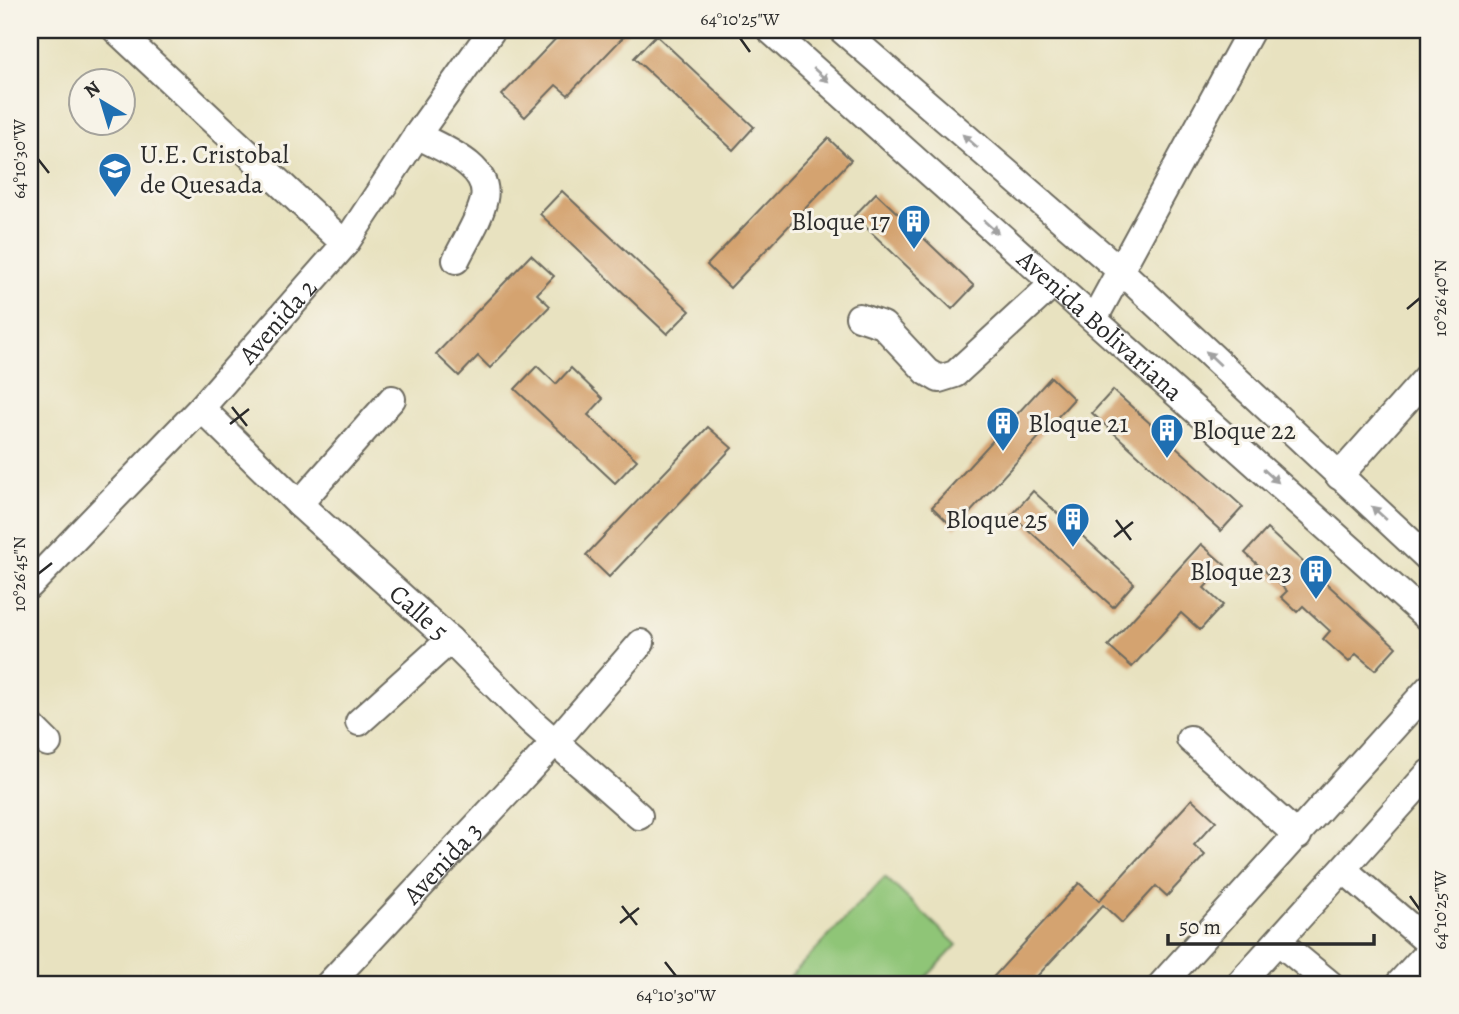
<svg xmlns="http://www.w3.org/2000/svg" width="1459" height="1014" font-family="Alegreya,serif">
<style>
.green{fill:#8fc577;stroke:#5d7851;stroke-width:2}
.building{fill:#d4a370}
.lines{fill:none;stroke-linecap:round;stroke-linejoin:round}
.minor-casing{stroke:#6d6b5f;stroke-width:30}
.minor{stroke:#fff;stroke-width:26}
.oneway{fill:#a0a0a0}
.ticks{fill:none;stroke:#2b2b2b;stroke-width:2.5}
.labels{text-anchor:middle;stroke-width:6;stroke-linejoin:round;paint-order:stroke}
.poi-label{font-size:26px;fill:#2b2b2b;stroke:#f7f3e8;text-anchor:start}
.street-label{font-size:26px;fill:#2b2b2b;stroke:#f7f3e8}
.neatline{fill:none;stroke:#2b2b2b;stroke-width:2.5}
.ticks-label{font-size:18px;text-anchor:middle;fill:#2b2b2b}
</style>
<rect width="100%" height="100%" fill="#f7f3e8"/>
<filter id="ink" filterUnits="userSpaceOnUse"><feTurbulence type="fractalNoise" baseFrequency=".0143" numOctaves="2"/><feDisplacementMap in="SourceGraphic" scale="14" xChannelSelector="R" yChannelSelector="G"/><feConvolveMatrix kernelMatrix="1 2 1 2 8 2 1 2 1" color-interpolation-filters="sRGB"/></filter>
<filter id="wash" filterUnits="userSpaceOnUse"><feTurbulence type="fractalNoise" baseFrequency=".00686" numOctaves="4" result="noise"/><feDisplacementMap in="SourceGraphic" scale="28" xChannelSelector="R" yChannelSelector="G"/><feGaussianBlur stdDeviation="1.57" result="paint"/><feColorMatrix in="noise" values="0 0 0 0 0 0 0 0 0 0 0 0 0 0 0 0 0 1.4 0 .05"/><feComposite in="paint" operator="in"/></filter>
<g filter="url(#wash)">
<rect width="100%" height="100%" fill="#e8e2c0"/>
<!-- green -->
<path class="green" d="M885 877 957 945 920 984H796L789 978Z"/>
<g id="blocks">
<!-- building -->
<g class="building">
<path d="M564 30H630L568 95 556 85 525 117 502 95Z"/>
<path d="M656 35 754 127 733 150 634 58Z"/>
<path d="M828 138 851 160 730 288 707 265Z"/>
<path d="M562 191 690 311 667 334 540 214Z"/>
<path d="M876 193 974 286 952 309 854 216Z"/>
<path d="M531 255 554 276 537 294 550 306 490 368 478 356 459 376 436 354Z"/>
<path d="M537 366 556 384 571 368 603 399 588 415 637 460 615 483 515 389Z"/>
<path d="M1051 377 1074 399 955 529 932 507Z"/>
<path d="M1113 390 1243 507 1221 531 1092 413Z"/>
<path d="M708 427 732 448 609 577 586 555Z"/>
<path d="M1033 491 1134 583 1113 607 1012 515Z"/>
<path d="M1267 529 1396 647 1375 670 1356 654 1349 662 1323 639 1330 631 1303 606 1297 612 1281 597 1287 591 1245 553Z"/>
<path d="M1201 544 1225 565 1204 588 1223 605 1200 630 1181 613 1132 667 1108 646Z"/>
<path d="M1192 799 1216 821 1194 845 1205 855 1167 896 1156 886 1122 923 1103 905 1030 984H987L1079 883 1099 901Z"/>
</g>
</g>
</g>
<g filter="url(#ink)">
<use href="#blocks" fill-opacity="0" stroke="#6d6b5f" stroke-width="2"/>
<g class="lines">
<defs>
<g id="minor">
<path d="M116 30 345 244"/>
<path id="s1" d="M770 30 1429 619"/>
<path d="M842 30 1122 272 1429 559"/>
<path d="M417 135C440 148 491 165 484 199 480 219 465 241 456 260"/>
<path d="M859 317 883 325 927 372 939 379 955 374 1054 283"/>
<path d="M1095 317 1251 30"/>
<path id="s2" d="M201 408 299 504 450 640 531 721 639 816"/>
<path d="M1339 476 1429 375"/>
<path d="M299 504 392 399"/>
<path id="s3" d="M30 585 201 408 345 244 417 135 492 30"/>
<path d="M359 722 450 640"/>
<path d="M30 725 48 743"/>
<path d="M1190 739 1298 836"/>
<path d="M1344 870 1429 943"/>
<path d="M1279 942 1330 984"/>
<path id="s4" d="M329 984 555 742 641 643"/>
<path d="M1162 984 1429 688"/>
<path d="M1239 984 1429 773"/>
<path d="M1399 984 1429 951"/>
</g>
</defs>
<!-- minor casing -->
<use href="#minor" class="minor-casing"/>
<!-- minor -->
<use href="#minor" class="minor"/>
</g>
<!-- one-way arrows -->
<defs><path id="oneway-solid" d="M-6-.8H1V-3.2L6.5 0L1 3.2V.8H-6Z" transform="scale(1.75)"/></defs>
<g class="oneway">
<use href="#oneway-solid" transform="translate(821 75) rotate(42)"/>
<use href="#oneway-solid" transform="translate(970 141) rotate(-139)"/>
<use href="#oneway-solid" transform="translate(991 227) rotate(42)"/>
<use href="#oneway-solid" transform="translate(1213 358) rotate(-137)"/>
<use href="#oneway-solid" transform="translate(1271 476) rotate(42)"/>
<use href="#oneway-solid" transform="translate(1379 513) rotate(-138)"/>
</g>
</g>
<!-- ticks -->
<path class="ticks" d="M740 38 750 52M38 159 49 173M1407 309 1420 298M232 407 247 426M230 424 249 409M1116 520 1131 540M1114 537 1133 522M38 574 52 563M1410 896 1420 910M622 906 637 925M620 923 639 908M665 962 676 976"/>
<!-- icons -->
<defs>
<symbol id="school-pin" viewBox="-11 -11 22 30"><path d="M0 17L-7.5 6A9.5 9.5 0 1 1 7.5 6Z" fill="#1f6fb2" stroke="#f7f3e8"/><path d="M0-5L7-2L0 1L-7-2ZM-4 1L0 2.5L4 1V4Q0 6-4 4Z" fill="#fff"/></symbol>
<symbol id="building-pin" viewBox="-11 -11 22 30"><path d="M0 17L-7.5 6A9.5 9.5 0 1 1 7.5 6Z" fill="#1f6fb2" stroke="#f7f3e8"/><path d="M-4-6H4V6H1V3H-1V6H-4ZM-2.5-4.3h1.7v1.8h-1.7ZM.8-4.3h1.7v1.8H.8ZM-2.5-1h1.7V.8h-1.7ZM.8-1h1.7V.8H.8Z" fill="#fff"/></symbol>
</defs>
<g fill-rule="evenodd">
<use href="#school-pin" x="96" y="150" width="38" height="52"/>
<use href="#building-pin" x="895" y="202" width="38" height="52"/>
<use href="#building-pin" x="984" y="404" width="38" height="52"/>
<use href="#building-pin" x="1148" y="411" width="38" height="52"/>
<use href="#building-pin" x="1054" y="500" width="38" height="52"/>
<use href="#building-pin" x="1297" y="552" width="38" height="52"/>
</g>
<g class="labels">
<!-- poi labels -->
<g class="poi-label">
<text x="140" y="163">U.E. Cristobal<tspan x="140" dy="30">de Quesada</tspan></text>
<text x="890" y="230" text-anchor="end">Bloque 17</text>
<text x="1028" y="432">Bloque 21</text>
<text x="1192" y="439">Bloque 22</text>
<text x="1048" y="528" text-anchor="end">Bloque 25</text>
<text x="1292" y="580" text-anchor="end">Bloque 23</text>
</g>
<!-- street labels -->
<g class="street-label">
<text dy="9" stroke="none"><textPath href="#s3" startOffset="362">Avenida 2</textPath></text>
<text dy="9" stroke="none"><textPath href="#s1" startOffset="443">Avenida Bolivariana</textPath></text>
<text dy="9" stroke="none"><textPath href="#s2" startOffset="299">Calle 5</textPath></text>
<text dy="9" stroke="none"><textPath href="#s4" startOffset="166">Avenida 3</textPath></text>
</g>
</g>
<!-- margin -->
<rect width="1459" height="1014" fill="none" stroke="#f7f3e8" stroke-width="77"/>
<!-- north arrow -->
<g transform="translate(102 102) rotate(322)"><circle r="33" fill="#f7f3e8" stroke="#a5a39c" stroke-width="2"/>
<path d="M0-5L12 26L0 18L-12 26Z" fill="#1f6fb2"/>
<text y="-10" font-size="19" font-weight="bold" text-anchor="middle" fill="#2b2b2b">N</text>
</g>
<!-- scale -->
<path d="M1168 934v10h206v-10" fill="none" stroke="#2b2b2b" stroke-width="3.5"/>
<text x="1179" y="934" font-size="21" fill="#2b2b2b" stroke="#f7f3e8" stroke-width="5" paint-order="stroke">50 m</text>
<rect x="38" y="38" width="1382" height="938" class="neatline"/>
<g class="ticks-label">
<text x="740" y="25">64°10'25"W</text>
<text transform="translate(19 159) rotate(-90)" y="6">64°10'30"W</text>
<text transform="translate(1440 298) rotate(-90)" y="6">10°26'40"N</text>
<text transform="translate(19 574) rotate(-90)" y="6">10°26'45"N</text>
<text transform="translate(1440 910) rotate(-90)" y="6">64°10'25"W</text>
<text x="676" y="1001">64°10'30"W</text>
</g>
</svg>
